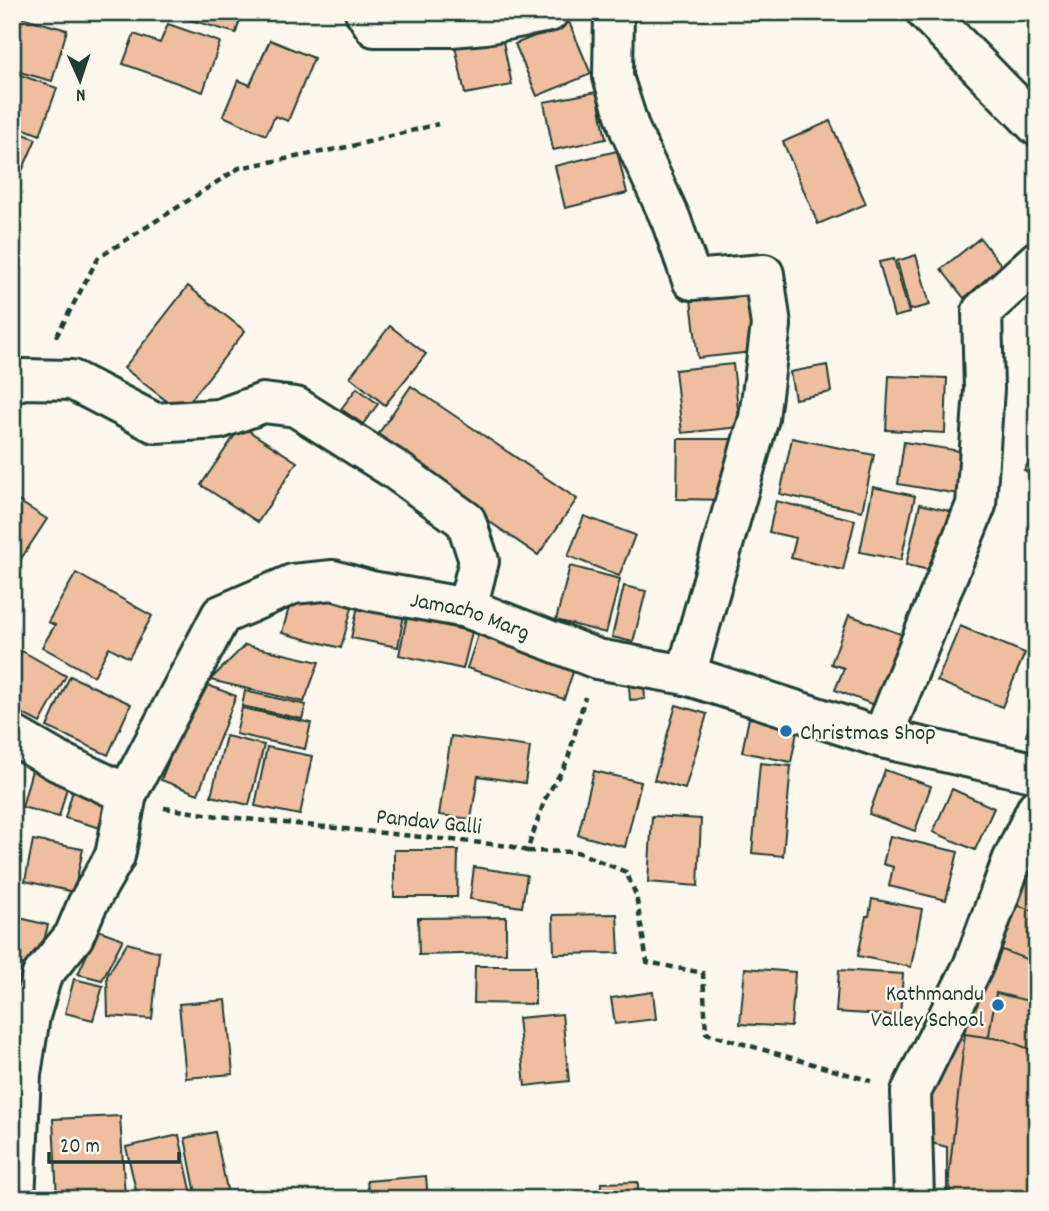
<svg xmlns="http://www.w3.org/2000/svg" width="1049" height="1211" font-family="Dekko,sans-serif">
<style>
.building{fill:#eebe9f;stroke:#1f3d34;stroke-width:2}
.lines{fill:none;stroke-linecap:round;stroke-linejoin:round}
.minor-casing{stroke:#1f3d34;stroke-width:44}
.path{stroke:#1f3d34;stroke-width:4.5;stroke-dasharray:7 5;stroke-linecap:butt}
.minor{stroke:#fbf7ec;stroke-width:38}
.poi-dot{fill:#1f6fb2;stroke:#fbf7ec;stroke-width:2.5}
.labels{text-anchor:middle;stroke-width:5;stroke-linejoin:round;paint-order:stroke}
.street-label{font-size:23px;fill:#1f3d34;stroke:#fbf7ec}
.poi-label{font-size:23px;fill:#1f3d34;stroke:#fbf7ec;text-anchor:start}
</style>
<rect width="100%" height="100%" fill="#fbf7ec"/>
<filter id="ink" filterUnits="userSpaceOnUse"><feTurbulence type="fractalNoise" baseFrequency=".0143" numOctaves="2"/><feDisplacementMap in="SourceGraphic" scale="14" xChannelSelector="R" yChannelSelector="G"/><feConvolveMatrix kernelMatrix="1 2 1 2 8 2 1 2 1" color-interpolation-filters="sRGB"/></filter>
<g filter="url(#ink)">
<!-- building -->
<g class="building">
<path d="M189 12H242L236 33 187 19Z"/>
<path d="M17 16 67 30 52 81 12 70V32Z"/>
<path d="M569 22 591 74 537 96 515 44Z"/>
<path d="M168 24 220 42 203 92 123 64 134 34 160 43Z"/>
<path d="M501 32 512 85 465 94 454 41Z"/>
<path d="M270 40 314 58 288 121 275 116 266 135 223 116 238 80 250 85Z"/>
<path d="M12 72 57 88 40 135 12 124Z"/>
<path d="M597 92 606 139 553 150 544 102Z"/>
<path d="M830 121 866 204 818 224 783 142Z"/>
<path d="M12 129 36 139 12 194Z"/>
<path d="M617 151 627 193 565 208 555 166Z"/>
<path d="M980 238 1003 267 964 298 941 269Z"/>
<path d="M916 255 930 305 910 310 897 261Z"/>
<path d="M894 259 909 313 894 317 879 262Z"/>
<path d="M188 286 245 331 181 412 124 368Z"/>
<path d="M754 293 761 351 698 358 691 300Z"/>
<path d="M390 326 426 354 385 405 350 377Z"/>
<path d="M733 364 740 427 682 433 675 370Z"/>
<path d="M827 365 831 392 795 399 790 372Z"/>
<path d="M889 376 947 378 945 433 886 430Z"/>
<path d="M411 386 577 499 538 555 373 442Z"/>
<path d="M357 388 378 404 363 424 341 409Z"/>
<path d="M241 426 297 462 258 522 201 485Z"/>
<path d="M792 438 874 455 862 511 780 494Z"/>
<path d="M678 439H732L731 500 677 499Z"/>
<path d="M904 442 966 452 959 494 898 484Z"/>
<path d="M1037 449V478L1024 470Z"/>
<path d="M873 487 915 496 901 560 860 552Z"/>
<path d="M12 497 47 519 13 571H12Z"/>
<path d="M776 501 855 520 843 570 791 558 796 538 769 532Z"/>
<path d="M920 504 953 512 939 572 906 565Z"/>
<path d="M584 516 635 535 619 576 568 556Z"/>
<path d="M570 566 620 579 606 633 556 620Z"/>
<path d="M76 573 152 616 129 658 109 647 94 676 42 647 55 625 48 622Z"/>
<path d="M624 586 646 591 633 642 612 637Z"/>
<path d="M294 589 353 604 341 648 282 633Z"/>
<path d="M358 606 404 615 398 647 351 638Z"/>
<path d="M849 615 909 637 882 708 835 690 844 668 831 664Z"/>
<path d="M407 617 472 632 463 669 399 655Z"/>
<path d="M960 626 1025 653 1002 707 937 681Z"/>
<path d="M478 635 575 666 564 699 467 668Z"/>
<path d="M245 645 319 662 304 702 210 680Z"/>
<path d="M22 651 66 676 40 723 12 708V668Z"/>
<path d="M70 676 131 704 108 755 47 727Z"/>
<path d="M200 682 236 696 198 794 161 780Z"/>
<path d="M644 685 645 699 630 700 629 686Z"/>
<path d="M245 691 306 705 302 719 242 706Z"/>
<path d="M1037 694V738L1026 736Z"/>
<path d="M676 705 707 714 685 789 654 780Z"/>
<path d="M242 708 311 723 305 749 236 734Z"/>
<path d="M749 718 798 727 791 762 742 752Z"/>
<path d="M226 736 264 745 249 805 211 796Z"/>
<path d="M451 736 530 747 525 783 478 776 471 819 439 815Z"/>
<path d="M267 747 312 756 300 815 255 806Z"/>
<path d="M760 763 791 766 783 856 752 853Z"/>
<path d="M32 770 69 780 59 817 22 807Z"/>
<path d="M885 770 931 786 915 831 869 814Z"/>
<path d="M594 771 641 782 625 847 578 835Z"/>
<path d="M75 783 118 795 108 830 65 818Z"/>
<path d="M952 789 994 808 975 850 933 832Z"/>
<path d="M652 816 701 819 698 886 648 882Z"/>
<path d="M890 836 958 852 946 900 889 886 893 867 883 864Z"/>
<path d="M33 840 83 849 74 892 25 881Z"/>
<path d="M394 850H458L457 897H394Z"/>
<path d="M1023 861 1037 866V1199H947V1147L924 1141 931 1065Z"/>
<path d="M474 867 527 875 522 907 470 899Z"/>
<path d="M872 899 922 909 911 967 858 956 866 916H869Z"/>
<path d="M1005 901 1037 912V963L986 944Z"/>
<path d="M617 914 619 953 554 954 553 915Z"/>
<path d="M12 916 48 925 37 968 12 962Z"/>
<path d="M506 917V953L419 955 418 918Z"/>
<path d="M98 930 123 939 102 980 78 974Z"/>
<path d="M127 943 159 952 152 1019 108 1016 107 976Z"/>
<path d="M475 966H535V1004L474 1003Z"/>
<path d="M745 968 795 972 791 1027 740 1024Z"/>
<path d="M839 970 903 974 900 1016 836 1012Z"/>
<path d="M74 979 103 986 93 1020 65 1013Z"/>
<path d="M653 992 656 1019 615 1024 611 998Z"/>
<path d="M996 993 1037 1003V1051L988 1041Z"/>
<path d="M226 1000 233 1074 186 1078 179 1004Z"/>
<path d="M562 1014 569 1081 525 1086 518 1018Z"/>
<path d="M965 1034 1006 1040 1037 1052V1199H950L949 1175Z"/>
<path d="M120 1116 125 1197 57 1199 53 1119Z"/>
<path d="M215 1132 229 1199H197L185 1138Z"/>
<path d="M179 1135 193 1199H138L126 1147Z"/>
<path d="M426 1176 428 1199H369L367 1181Z"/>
<path d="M638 1182V1199H600L601 1183Z"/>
<path d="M713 1193V1199H655L654 1194Z"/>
</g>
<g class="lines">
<defs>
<g id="minor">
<path d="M365 12 375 27H451L485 24 549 12"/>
<path d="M614 12 613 77 630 130 671 220 692 280 764 274 771 325 759 418 686 675"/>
<path d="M926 12 1037 126"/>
<path d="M12 383 23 379 72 380 155 423 219 419 263 403 296 407 394 469 466 521 479 561 467 608"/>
<path id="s1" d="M12 735 57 761 127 794 221 615 293 584 333 580 371 591 467 608 597 659 686 675 882 738 1037 773"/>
<path d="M882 738 976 505 984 389 982 311 1037 261"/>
<path d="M15 1199 21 1074 30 1016 42 975 74 936 87 905 115 856 127 794"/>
<path d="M914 1199 911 1092 973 966 1012 861 1037 808"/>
</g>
</defs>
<!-- minor casing -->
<use href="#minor" class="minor-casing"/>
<!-- path -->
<g class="path">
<path d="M56 337 98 258 239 168 352 146 438 124"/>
<path d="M164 808 218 816 510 846 527 851 545 799 567 762 585 697"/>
<path d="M527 851 577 852 626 872 636 895 647 962 703 973 706 1033 871 1081"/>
</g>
<!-- minor -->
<use href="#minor" class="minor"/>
</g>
</g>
<!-- markers -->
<g class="poi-dot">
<circle cx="786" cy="731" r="7"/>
<circle cx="998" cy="1005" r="7"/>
</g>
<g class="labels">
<!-- street labels -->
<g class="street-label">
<text dy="8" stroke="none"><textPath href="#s1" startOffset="592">Jamacho Marg</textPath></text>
<text transform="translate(429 820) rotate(6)" y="8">Pandav Galli</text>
</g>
<!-- poi labels -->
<g class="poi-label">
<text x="800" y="739">Christmas Shop</text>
<text x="984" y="1000" text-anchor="end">Kathmandu<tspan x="984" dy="26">Valley School</tspan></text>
</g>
</g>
<!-- margin -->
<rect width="1049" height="1211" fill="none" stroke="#fbf7ec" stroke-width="42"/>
<rect x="21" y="21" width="1007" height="1169" fill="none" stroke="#1f3d34" stroke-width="2.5" filter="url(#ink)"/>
<!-- north arrow -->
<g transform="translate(80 80) rotate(177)" stroke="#fbf7ec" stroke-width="5" paint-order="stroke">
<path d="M0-5L12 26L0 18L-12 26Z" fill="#1f3d34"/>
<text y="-10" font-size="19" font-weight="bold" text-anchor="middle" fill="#1f3d34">N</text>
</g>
<!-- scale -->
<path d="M49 1152v10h130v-10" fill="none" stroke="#1f3d34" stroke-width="3.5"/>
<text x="60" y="1152" font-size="21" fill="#1f3d34" stroke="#fbf7ec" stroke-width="5" paint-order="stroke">20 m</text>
</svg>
